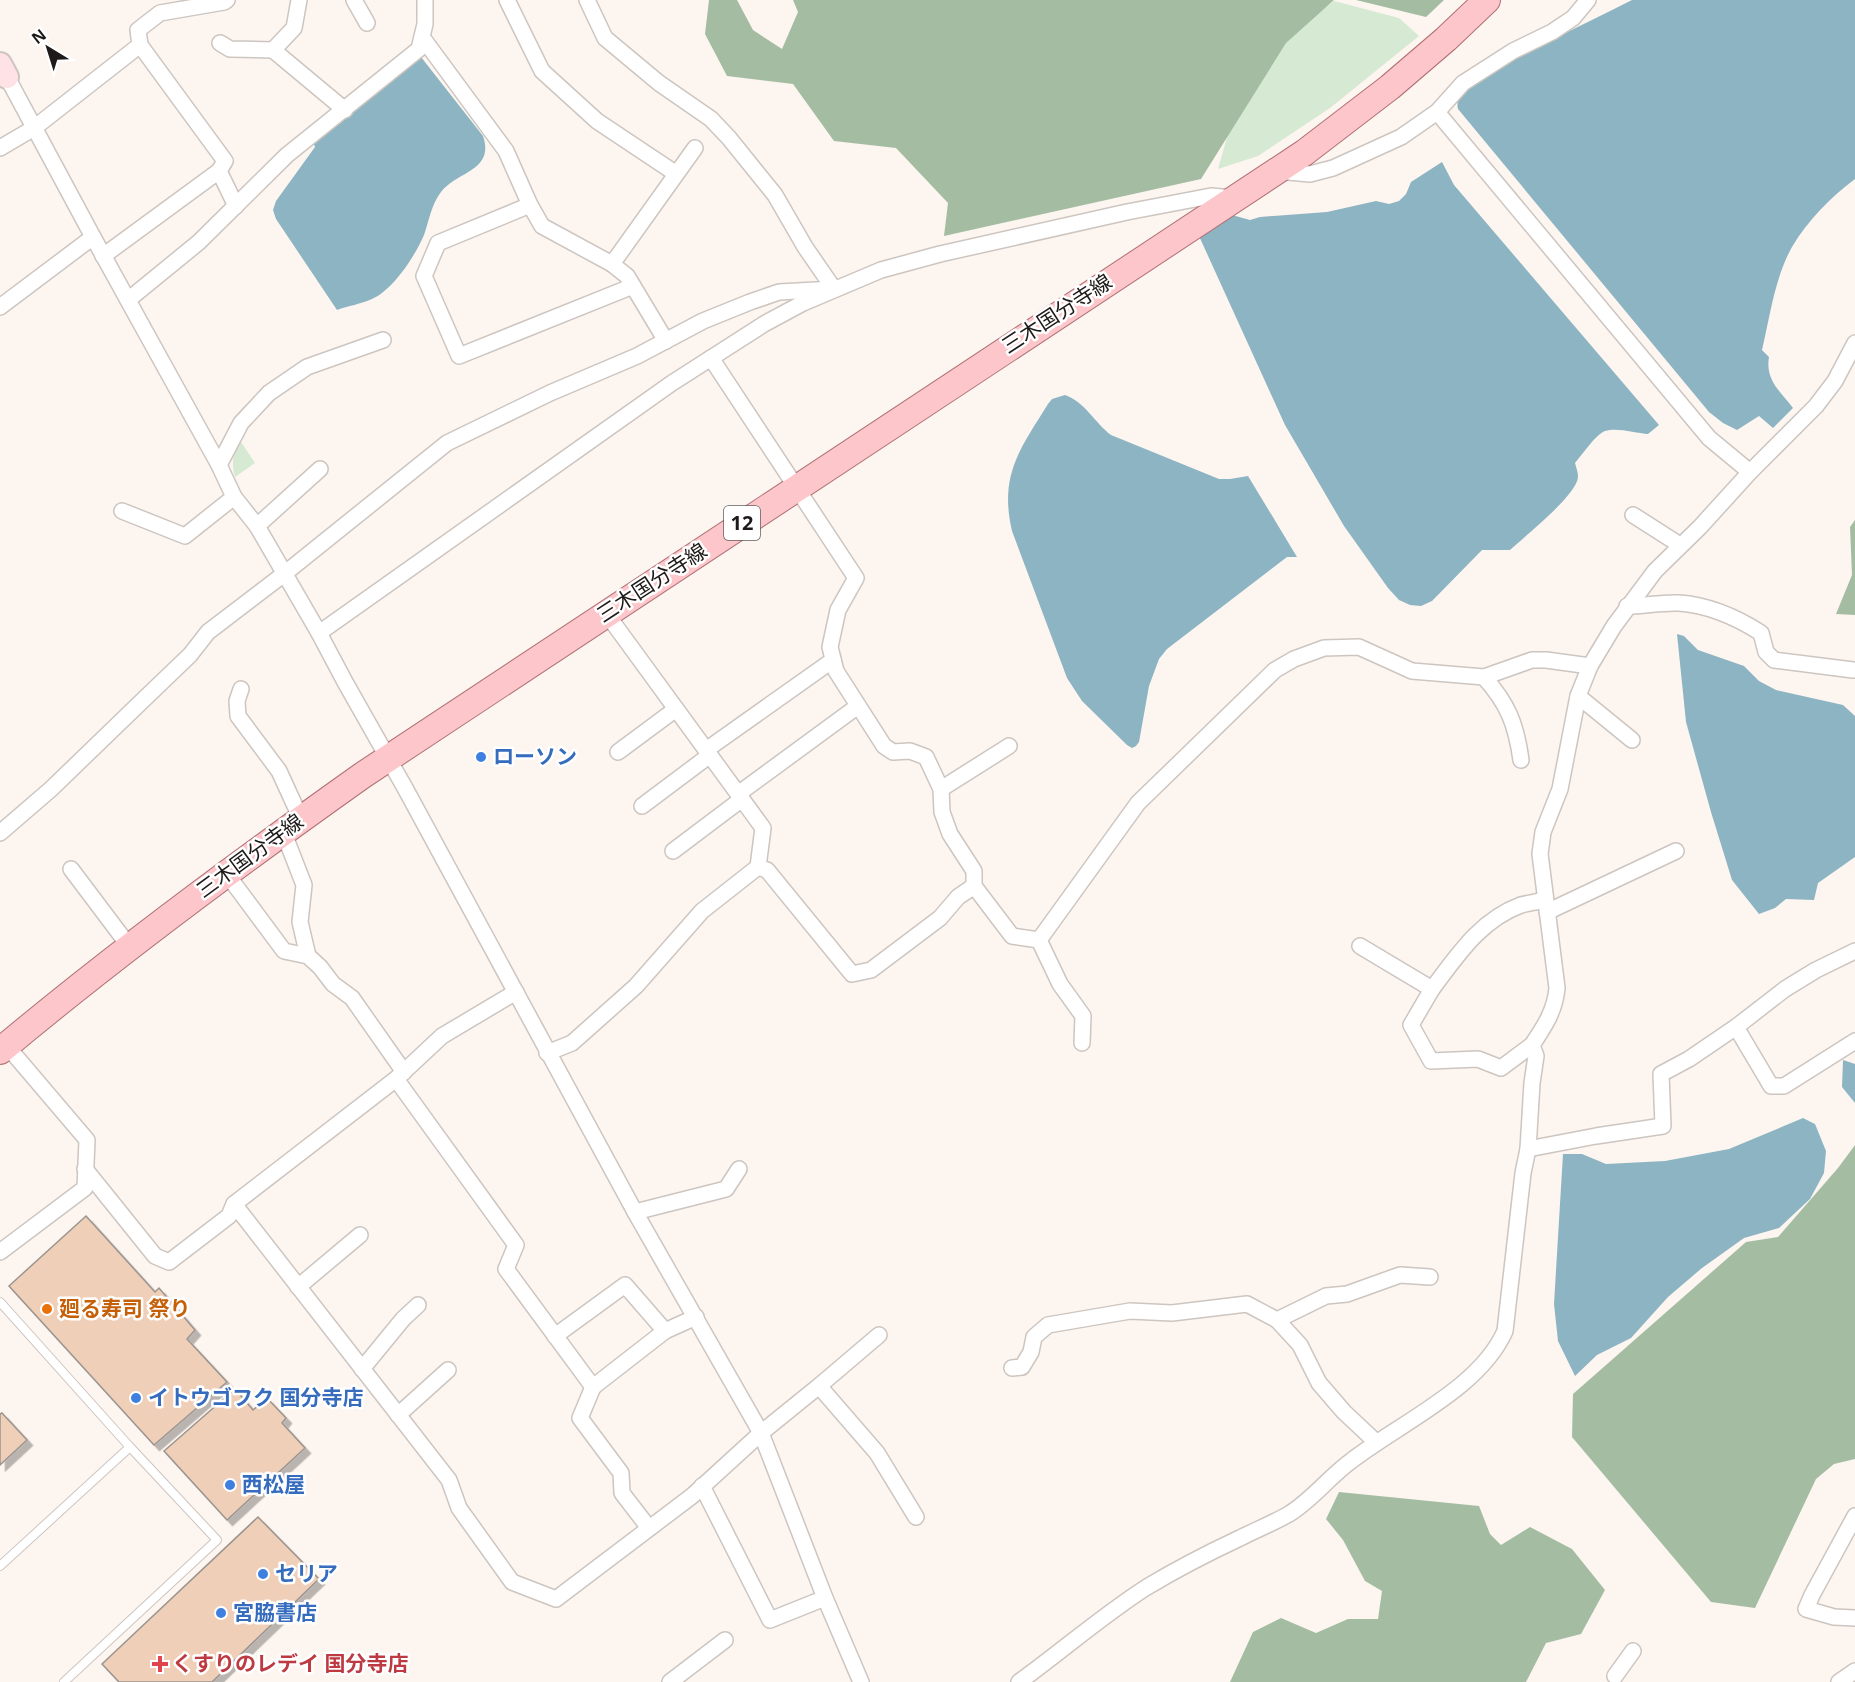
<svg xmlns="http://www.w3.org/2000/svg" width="1855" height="1682" font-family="'Open Sans','Noto Sans JP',sans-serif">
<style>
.green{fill:#d5e9d3}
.forest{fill:#a4bda2}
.water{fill:#8db4c2}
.building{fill:#efcfb8;stroke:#9b948f;stroke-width:1.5;filter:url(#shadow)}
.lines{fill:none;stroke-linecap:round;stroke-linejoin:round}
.lane-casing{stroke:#cdc5c0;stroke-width:10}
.street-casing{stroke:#cdc5c0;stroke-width:18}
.secondary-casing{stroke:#cdc5c0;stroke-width:26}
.primary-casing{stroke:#ae7175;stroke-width:28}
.lane{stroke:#fff;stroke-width:8}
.street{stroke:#fff;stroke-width:15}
.secondary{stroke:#fee2e5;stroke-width:22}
.primary{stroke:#fdc6ca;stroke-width:26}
.shop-dot{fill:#3f7fe0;stroke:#fff;stroke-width:2}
.food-dot{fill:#e8710a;stroke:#fff;stroke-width:2}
.health-dot{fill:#e0444e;stroke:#fff;stroke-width:2}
.labels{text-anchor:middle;stroke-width:5;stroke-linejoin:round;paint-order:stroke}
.shield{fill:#fff;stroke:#615f5e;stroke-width:1.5}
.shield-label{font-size:20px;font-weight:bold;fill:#1d1a19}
.street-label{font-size:21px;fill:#1d1a19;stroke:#fff}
.shop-label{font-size:21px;font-weight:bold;fill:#366cbe;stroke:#fff;text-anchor:start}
.food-label{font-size:21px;font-weight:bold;fill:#c56008;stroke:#fff;text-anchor:start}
.health-label{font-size:21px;font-weight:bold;fill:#be3a42;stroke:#fff;text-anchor:start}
</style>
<defs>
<filter id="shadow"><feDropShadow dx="5.5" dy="5.5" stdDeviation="0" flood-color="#0004"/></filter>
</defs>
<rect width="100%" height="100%" fill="#fdf5f0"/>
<!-- green -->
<g class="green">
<path d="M1334 1 1399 18 1419 36 1330 108 1258 156 1218 169 1230 127 1287 38Z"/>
<path d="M239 439 255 463 235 477C231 462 233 453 239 439Z"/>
</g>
<!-- forest -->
<g class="forest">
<path d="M709 0H737L753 30 782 49 798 12 793 0H1334L1286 43 1201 179 944 236 948 203 896 148 834 141 793 84 727 76 705 34Z"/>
<path d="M1356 0H1444L1426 17Z"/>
<path d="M1855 520V615L1836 614 1852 575 1850 527Z"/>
<path d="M1855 1145V1459L1834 1464 1816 1479 1755 1608 1711 1602 1572 1437 1573 1394 1746 1242 1778 1237 1838 1168Z"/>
<path d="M1339 1492 1479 1506 1490 1534 1501 1545 1530 1527 1572 1549 1605 1590 1581 1634 1546 1643 1526 1682H1230L1253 1632 1281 1618 1316 1633 1348 1619H1378L1382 1591 1365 1581 1343 1540 1326 1519Z"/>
</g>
<!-- water -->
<g class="water">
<path d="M1632 0H1855V179C1830 198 1808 220 1792 247 1775 277 1770 316 1762 350L1769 357C1765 380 1780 391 1793 408L1773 428 1759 416 1737 430 1723 423 1709 412 1458 109C1456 101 1460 95 1466 89 1473 82 1482 80 1489 75 1508 60 1529 52 1549 41 1577 27 1605 14 1632 0Z"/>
<path d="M421 57 483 136C495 171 457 171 441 192 431 205 429 221 424 235 415 256 393 290 372 299 361 304 348 306 337 310L276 219 273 210 276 201 315 147 313 142 381 90Z"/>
<path d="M1442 162 1454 185 1659 425 1648 434C1636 433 1617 427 1605 431 1596 434 1582 455 1575 463 1576 467 1578 472 1578 477 1577 495 1525 536 1510 550H1482L1432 601 1421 606 1410 605 1399 600 1388 588 1344 526 1285 425 1199 236 1232 215 1250 220 1260 217 1327 212 1376 201 1389 204 1399 201 1406 194 1411 182Z"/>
<path d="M1065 395C1085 402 1095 423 1111 435L1219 479H1230L1248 476 1297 557H1287L1167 649 1159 659 1149 686 1139 742 1136 746 1132 748 1127 745 1082 701 1067 678 1012 531C999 475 1020 449 1048 404L1052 399Z"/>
<path d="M1677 634 1684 636 1698 650 1744 666 1759 681 1776 690 1843 705 1855 716V857L1818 883 1814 900 1786 899 1775 908 1759 914 1732 880 1711 812 1686 722Z"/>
<path d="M1843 1060 1855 1064V1103L1842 1087Z"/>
<path d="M1803 1118 1815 1124 1826 1151 1824 1173 1810 1199 1779 1228 1744 1238 1702 1268 1668 1297 1631 1338 1597 1355 1575 1376 1558 1341 1554 1304 1563 1154H1582L1606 1164 1665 1161 1729 1149Z"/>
</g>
<!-- building -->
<g class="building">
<path d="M86 1216 155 1292 159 1288 195 1330 187 1339 227 1382 154 1445 9 1286Z"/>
<path d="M235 1389 253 1410 267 1398 286 1418 282 1423 305 1448 227 1520 164 1451Z"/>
<path d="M2 1413 27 1440 0 1465V1414Z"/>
<path d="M258 1517 319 1579 212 1682H119L102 1664Z"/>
</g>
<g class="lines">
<defs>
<g id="lane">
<path d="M0 1302 130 1447 0 1566"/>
<path d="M64 1682 217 1540 130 1447"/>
</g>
<g id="street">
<path d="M299 0 294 28 273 50 345 110"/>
<path d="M354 0 367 23"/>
<path d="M507 0 542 71 597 121 675 173"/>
<path d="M422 37 506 151 530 205 542 226 612 264 627 276 666 341"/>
<path d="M220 43 230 49 273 50"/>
<path d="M140 45 225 161 219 171"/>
<path d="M7 77 93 237 219 465 234 497 257 526 319 633 345 682 405 788 635 1212 761 1433 825 1598 861 1682"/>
<path d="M1437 112 1709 438 1750 472"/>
<path d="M0 148 34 128 140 45 138 30 160 13 224 2 227 0"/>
<path d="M1277 171 1310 174 1333 168 1401 137 1437 112 1463 83 1513 51 1552 32 1573 18 1588 0"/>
<path d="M530 205 438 243 424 276 459 356 633 286"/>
<path d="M103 256 219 171 236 206"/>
<path d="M612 264 695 148"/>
<path d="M128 300 199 242 287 155 419 49 425 24V0"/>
<path d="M0 307 93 237"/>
<path d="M711 358 856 578 838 610 830 647 836 671 884 746 893 752 910 751 926 757 941 789 942 812 950 834 974 871V886L1012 936 1039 940 1138 803 1275 670 1294 659 1324 648 1359 647 1412 671 1484 677 1532 660H1546L1590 666"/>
<path d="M219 465 241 423 269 393 307 367 383 340"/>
<path d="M122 511 185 536 234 497"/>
<path d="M1633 515 1680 545"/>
<path d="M257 526 320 469"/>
<path d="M1627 606C1644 606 1662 602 1679 603 1708 605 1736 617 1761 633L1766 652 1774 660 1853 670"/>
<path d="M606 613 763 828 758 867"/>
<path d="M319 633 672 383 764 324 803 303 881 270 940 254 1127 212 1211 196 1233 198"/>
<path d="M1484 677C1508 704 1516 724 1521 760"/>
<path d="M241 689 237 701 238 716 279 771 301 819"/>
<path d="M1578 696 1632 740"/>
<path d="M706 750 833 660"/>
<path d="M618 752 676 709"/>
<path d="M941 789 1009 746"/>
<path d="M738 794 858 706"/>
<path d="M642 806 710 755"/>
<path d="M283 831 304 885 300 922 308 956"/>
<path d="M0 833 51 789 140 703 190 655 208 632 284 574 447 443 550 393 637 356 703 321 750 302 779 292 834 289 805 247 775 195 729 138 711 119 659 83 605 38 587 0"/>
<path d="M673 851 742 799"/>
<path d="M71 869 129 946"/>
<path d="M226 873 284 951 308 956 320 967 333 984 352 998 404 1072"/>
<path d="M1547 912 1676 851"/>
<path d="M1039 940 1060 984 1083 1016 1082 1043"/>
<path d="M1360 946 1432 989C1457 956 1480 920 1521 905 1528 903 1537 902 1544 900"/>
<path d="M1432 989 1411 1025 1431 1061 1478 1059 1501 1068 1532 1045"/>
<path d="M1736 1027 1771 1086H1784L1855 1041"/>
<path d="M547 1053 572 1043 636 986 702 911 758 867 767 870 852 974 871 970 940 918 958 897 974 886"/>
<path d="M396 1079 516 1245 506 1269 593 1387 665 1331 696 1317"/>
<path d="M1528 1149 1596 1136 1663 1126 1661 1074 1689 1059 1736 1027 1785 989 1816 970 1855 951"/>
<path d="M85 1169 155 1256 169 1262 229 1216 234 1204 396 1079 442 1036 516 992"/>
<path d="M234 1204 449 1480 459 1508 512 1582 556 1599 692 1496 761 1433 819 1386 877 1453 916 1517"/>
<path d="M635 1212 726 1189 739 1169"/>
<path d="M0 1252 85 1188 87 1140 7 1046"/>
<path d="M298 1287 360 1235"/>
<path d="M555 1336 625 1285 665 1331"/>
<path d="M1012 1368 1022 1367 1031 1352 1034 1337 1048 1325 1130 1311 1172 1313 1247 1304 1277 1320"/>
<path d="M362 1369 403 1319 418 1305"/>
<path d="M819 1386 879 1335"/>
<path d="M593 1387 580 1418 621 1473 622 1493 649 1528"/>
<path d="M398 1415 448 1370"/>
<path d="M1376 1442 1344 1412 1319 1383 1300 1345 1277 1320 1326 1296 1347 1294 1400 1275 1430 1277"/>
<path d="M702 1486 770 1620 825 1598"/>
<path d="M1855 1516 1812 1595 1806 1609 1834 1617 1855 1618"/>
<path d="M1615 1676 1633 1651"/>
<path d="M670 1682 725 1640"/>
<path d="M1019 1682C1062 1651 1103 1615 1147 1587 1177 1569 1208 1553 1240 1538 1256 1530 1273 1523 1289 1514 1312 1500 1329 1477 1351 1461 1400 1423 1480 1388 1505 1331L1523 1173 1528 1149 1532 1083 1536 1056 1532 1045C1544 1027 1555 1011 1557 988L1540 854 1543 832 1560 789 1578 696 1590 666 1614 626 1655 571 1700 527 1750 472 1816 406 1835 381 1855 343"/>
<path d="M1839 1682 1855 1671"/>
</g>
<path id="secondary" d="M0 64 7 77"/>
<path id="primary" d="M0 1051C117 953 239 863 363 775L1304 153 1390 87 1446 39 1487 0"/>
</defs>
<!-- lane casing -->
<use href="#lane" class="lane-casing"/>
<!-- street casing -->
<use href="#street" class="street-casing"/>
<!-- secondary casing -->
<use href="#secondary" class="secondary-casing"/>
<!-- primary casing -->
<use href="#primary" class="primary-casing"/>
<!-- lane -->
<use href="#lane" class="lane"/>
<!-- street -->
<use href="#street" class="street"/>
<!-- secondary -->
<use href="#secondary" class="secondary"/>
<!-- primary -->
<use href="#primary" class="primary"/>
</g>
<!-- markers -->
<g class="shop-dot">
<circle cx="481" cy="757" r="6"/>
<circle cx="136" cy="1398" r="6"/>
<circle cx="230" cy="1485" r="6"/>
<circle cx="263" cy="1574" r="6"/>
<circle cx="221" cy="1613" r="6"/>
</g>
<circle class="food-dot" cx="47" cy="1309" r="6"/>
<path class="health-dot" d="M157 1655h6v6h6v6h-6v6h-6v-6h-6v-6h6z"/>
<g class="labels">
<!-- shield labels -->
<rect class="shield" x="724" y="506" width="36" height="34" rx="4.5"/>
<g class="shield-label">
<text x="742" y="530">12</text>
</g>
<!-- street labels -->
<g class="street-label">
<text transform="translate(1057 314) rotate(-33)" y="7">三木国分寺線</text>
<text transform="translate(652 583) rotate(-33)" y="7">三木国分寺線</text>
<text transform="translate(250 856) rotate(-36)" y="7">三木国分寺線</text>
</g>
<!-- shop labels -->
<g class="shop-label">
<text x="493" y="764">ローソン</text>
<text x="148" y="1405">イトウゴフク 国分寺店</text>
<text x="242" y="1492">西松屋</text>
<text x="275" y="1581">セリア</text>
<text x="233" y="1620">宮脇書店</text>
</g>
<!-- food labels -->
<g class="food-label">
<text x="59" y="1316">廻る寿司 祭り</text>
</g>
<!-- health labels -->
<g class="health-label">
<text x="172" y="1671">くすりのレデイ 国分寺店</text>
</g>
</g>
<!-- north arrow -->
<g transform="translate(48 48) rotate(322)" stroke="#ffffff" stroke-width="4.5" paint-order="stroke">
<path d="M0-4.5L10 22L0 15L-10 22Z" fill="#1d1a19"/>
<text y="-9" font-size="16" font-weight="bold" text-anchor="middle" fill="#1d1a19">N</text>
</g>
</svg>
